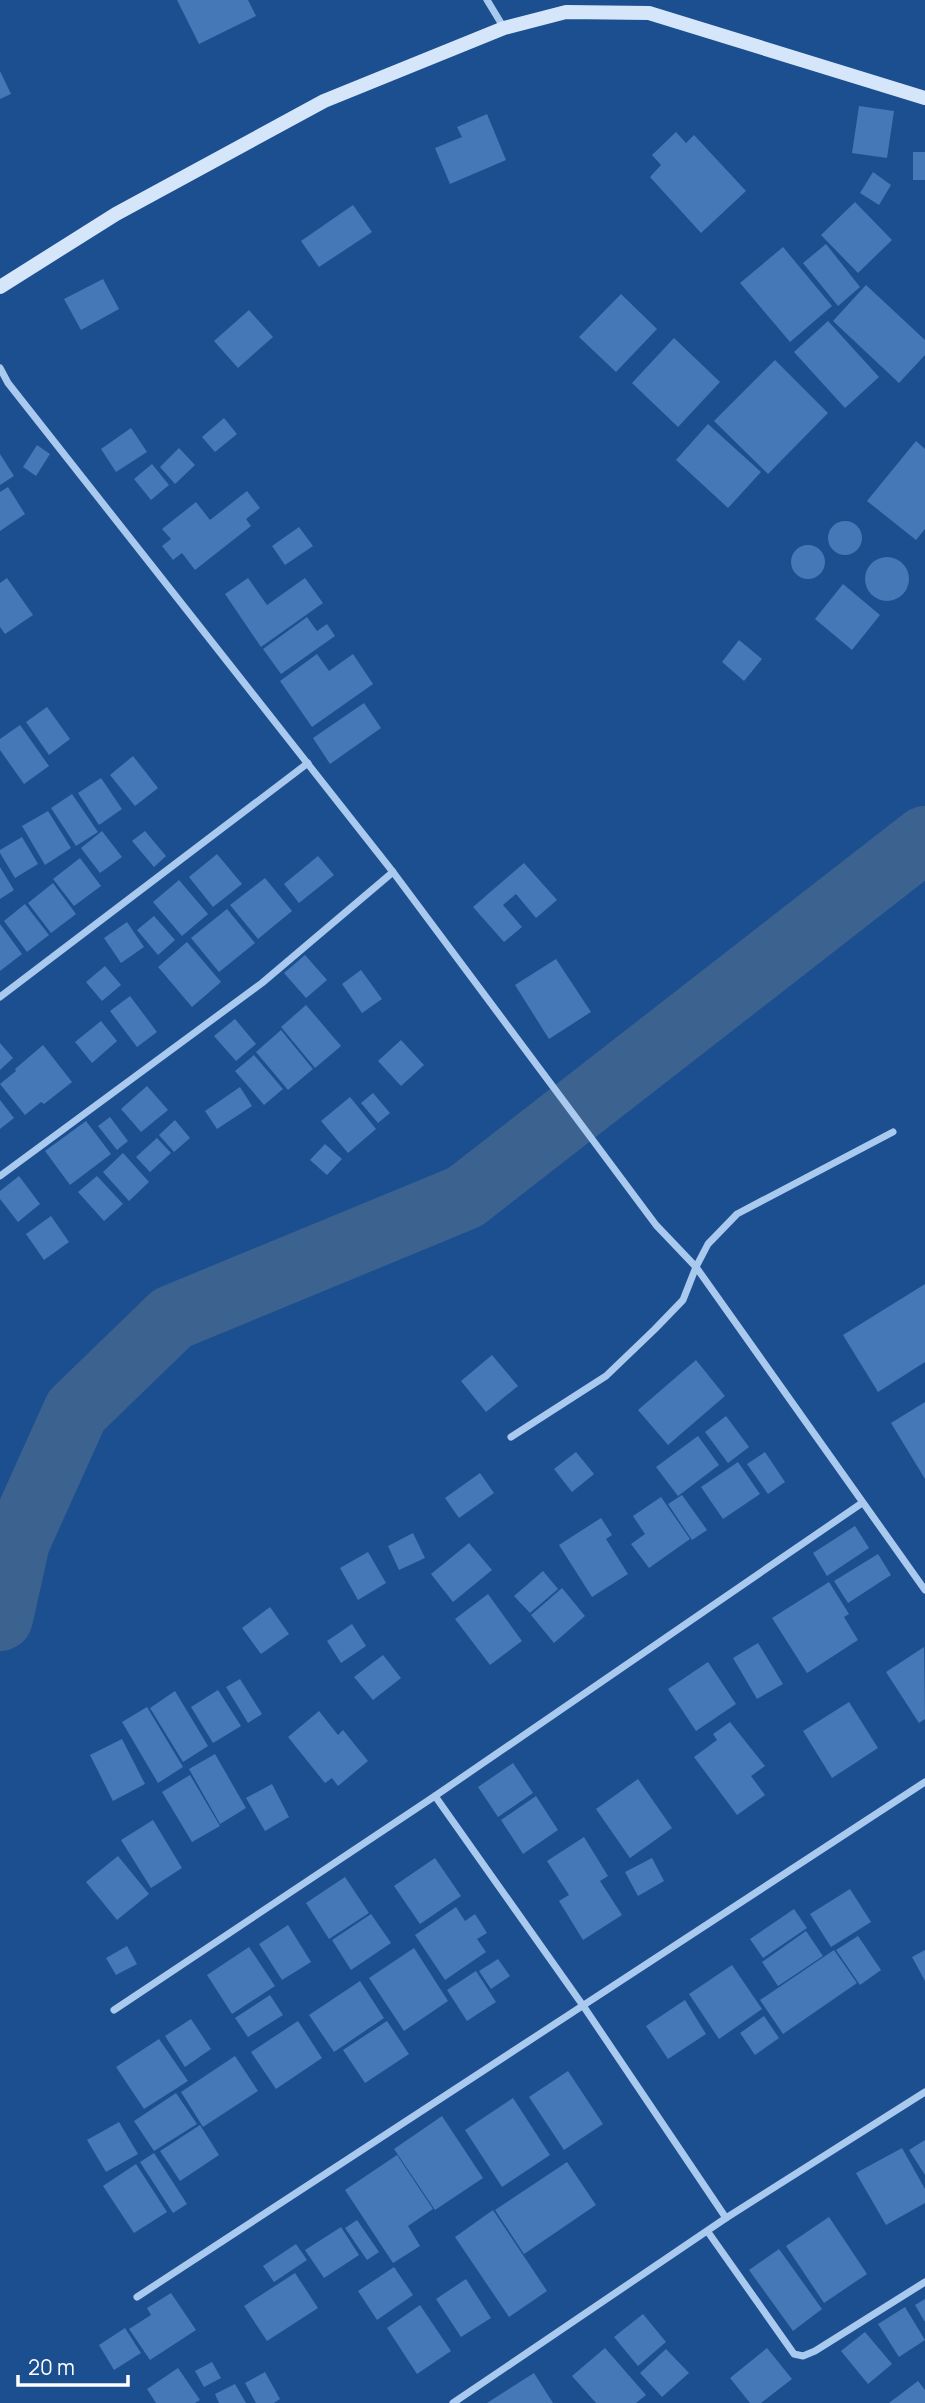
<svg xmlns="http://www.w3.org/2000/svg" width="925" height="2403" font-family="Manrope,sans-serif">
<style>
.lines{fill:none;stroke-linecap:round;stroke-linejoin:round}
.river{stroke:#3c6290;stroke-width:66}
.building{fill:#4478b7}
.street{stroke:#a9c9ee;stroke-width:7}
.secondary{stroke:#d6e6fa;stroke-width:14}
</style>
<rect width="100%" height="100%" fill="#1b4f8f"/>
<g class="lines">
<!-- river -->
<path class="river" d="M0 1618 17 1542 76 1411 172 1318 465 1197 925 839"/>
</g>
<!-- building -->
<g class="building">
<path d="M177 0H248L256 16 199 44Z"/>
<path d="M0 71 11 94 0 99Z"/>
<path d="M859 106 894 111 887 158 852 153Z"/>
<path d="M487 114 506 160 450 184 435 148 462 137 457 127Z"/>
<path d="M676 132 686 143 694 135 746 191 701 233 650 177 661 165 652 155Z"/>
<rect x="913" y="152" width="12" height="28"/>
<path d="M873 172 891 185 879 205 860 193Z"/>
<path d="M855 202 892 240 858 273 821 235Z"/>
<path d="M353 205 372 232 319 267 301 241Z"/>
<path d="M826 244 860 287 838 306 803 263Z"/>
<path d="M783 247 832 306 790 342 740 283Z"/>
<path d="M103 279 119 309 81 330 64 299Z"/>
<path d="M866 285 925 340V355L899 383 833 321Z"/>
<path d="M621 294 657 329 616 372 579 337Z"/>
<path d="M249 310 273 337 238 368 214 341Z"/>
<path d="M828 321 879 377 845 408 794 352Z"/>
<path d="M674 338 720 382 678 427 632 383Z"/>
<path d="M775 360 828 413 768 474 714 421Z"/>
<path d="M224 418 237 434 215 452 202 437Z"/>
<path d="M708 424 761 472 728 508 676 460Z"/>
<path d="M131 428 147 452 116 472 101 449Z"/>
<path d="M916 441 925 449V529L916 540 867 501Z"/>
<path d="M37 445 50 454 36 476 23 467Z"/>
<path d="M179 448 195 465 175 484 160 467Z"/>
<path d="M0 454 14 476 0 485Z"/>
<path d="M152 464 169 485 151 500 134 479Z"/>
<path d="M8 487 25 514 0 531V492Z"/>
<path d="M247 491 260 508 246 519 251 526 195 570 182 553 173 560 162 546 171 539 162 529 196 502 210 520Z"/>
<circle cx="845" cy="538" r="17"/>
<path d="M299 527 313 546 285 565 272 546Z"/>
<circle cx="808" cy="562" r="17"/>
<circle cx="887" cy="579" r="22"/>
<path d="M7 578 33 615 5 634 0 627V583Z"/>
<path d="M248 578 267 605 305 578 323 603 261 647 225 594Z"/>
<path d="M843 584 880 615 852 650 815 619Z"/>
<path d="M307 617 317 631 327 624 335 636 281 674 263 649Z"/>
<path d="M739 640 762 659 744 681 722 662Z"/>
<path d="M317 654 329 671 353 654 373 684 312 727 280 681Z"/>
<path d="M364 703 381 728 330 764 313 738Z"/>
<path d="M47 707 70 739 49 755 26 722Z"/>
<path d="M20 725 49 766 24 784 0 750V739Z"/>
<path d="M133 756 158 788 135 806 110 775Z"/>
<path d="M101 778 122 809 99 825 78 793Z"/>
<path d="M72 794 98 832 76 846 51 808Z"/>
<path d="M48 811 71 848 45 865 22 826Z"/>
<path d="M102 831 122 857 100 873 81 848Z"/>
<path d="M145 831 166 856 154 867 132 841Z"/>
<path d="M22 837 38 864 15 878 0 853V850Z"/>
<path d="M217 854 242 884 213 907 189 877Z"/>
<path d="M318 856 334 875 299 903 284 884Z"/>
<path d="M80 858 101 886 74 906 53 879Z"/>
<path d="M524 863 557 900 536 918 516 894 503 905 522 927 504 942 473 907Z"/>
<path d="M0 867 14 890 0 899Z"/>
<path d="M265 878 292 911 258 939 230 905Z"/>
<path d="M179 880 208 914 182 936 153 902Z"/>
<path d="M53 883 76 914 51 933 28 903Z"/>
<path d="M25 904 49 935 27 952 4 921Z"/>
<path d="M227 909 255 943 219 972 191 938Z"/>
<path d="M154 916 175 940 158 955 137 930Z"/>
<path d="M127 922 144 947 121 963 104 938Z"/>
<path d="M0 924 22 954 0 971Z"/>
<path d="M187 942 221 982 192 1007 158 967Z"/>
<path d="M305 955 327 980 306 998 284 973Z"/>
<path d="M556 959 591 1012 549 1039 515 985Z"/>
<path d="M105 966 121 985 102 1001 86 982Z"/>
<path d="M361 970 382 999 362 1013 342 984Z"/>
<path d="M130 996 157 1032 137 1047 110 1011Z"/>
<path d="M306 1005 341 1046 315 1068 281 1027Z"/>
<path d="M235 1019 256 1044 236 1061 214 1036Z"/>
<path d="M101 1021 117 1041 92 1063 75 1042Z"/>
<path d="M281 1030 313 1069 288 1090 256 1052Z"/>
<path d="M401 1040 424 1065 401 1086 378 1061Z"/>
<path d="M0 1043 13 1058 0 1070Z"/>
<path d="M43 1045 72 1082 44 1104 41 1102 25 1115 0 1084 16 1071 15 1069Z"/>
<path d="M254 1055 283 1089 264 1105 235 1071Z"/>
<path d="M147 1086 168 1110 141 1132 121 1109Z"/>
<path d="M240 1087 252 1106 217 1129 205 1111Z"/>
<path d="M373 1093 390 1113 378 1123 361 1103Z"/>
<path d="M350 1097 376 1129 348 1153 321 1121Z"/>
<path d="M0 1100 14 1118 0 1129Z"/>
<path d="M110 1117 128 1141 117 1150 98 1126Z"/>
<path d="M175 1120 190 1138 174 1152 159 1135Z"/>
<path d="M86 1121 111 1154 70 1185 45 1151Z"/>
<path d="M157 1138 171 1153 150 1172 136 1157Z"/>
<path d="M325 1144 342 1159 327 1175 310 1160Z"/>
<path d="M123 1153 149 1182 129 1201 103 1172Z"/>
<path d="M19 1176 40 1204 18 1222 0 1199V1191Z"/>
<path d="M97 1176 123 1204 104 1221 78 1192Z"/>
<path d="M51 1216 69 1242 44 1260 26 1234Z"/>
<path d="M925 1284V1362L878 1392 843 1335Z"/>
<path d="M492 1355 518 1386 486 1412 461 1381Z"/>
<path d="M696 1360 725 1396 668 1445 638 1410Z"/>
<path d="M925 1402V1479L891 1423Z"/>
<path d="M726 1416 749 1447 728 1463 705 1432Z"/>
<path d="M698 1436 719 1465 678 1496 656 1467Z"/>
<path d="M576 1452 594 1474 572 1492 554 1469Z"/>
<path d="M765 1452 785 1482 768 1494 747 1464Z"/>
<path d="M738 1462 760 1494 723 1519 701 1487Z"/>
<path d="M480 1473 494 1493 459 1518 445 1498Z"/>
<path d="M682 1495 707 1530 692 1540 668 1504Z"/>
<path d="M661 1497 690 1539 649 1568 631 1544 645 1534 633 1516Z"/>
<path d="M601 1518 612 1535 606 1539 628 1574 592 1597 559 1545Z"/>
<path d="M855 1526 869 1548 827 1576 813 1553Z"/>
<path d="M413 1533 425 1558 399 1570 388 1546Z"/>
<path d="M469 1543 492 1570 453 1602 431 1574Z"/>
<path d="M368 1552 386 1583 358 1600 340 1568Z"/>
<path d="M878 1554 891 1575 848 1603 834 1581Z"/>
<path d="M543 1571 558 1589 530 1613 514 1596Z"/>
<path d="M829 1582 849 1614 844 1617 858 1640 807 1673 772 1618Z"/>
<path d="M562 1588 585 1616 554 1643 531 1615Z"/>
<path d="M488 1594 522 1641 490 1665 455 1619Z"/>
<path d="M270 1607 289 1634 261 1654 242 1628Z"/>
<path d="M352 1624 366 1646 341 1663 327 1641Z"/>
<path d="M758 1643 783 1684 757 1699 733 1658Z"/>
<path d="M924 1647 925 1719 919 1723 886 1672Z"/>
<path d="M383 1655 401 1678 373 1700 354 1677Z"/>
<path d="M708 1662 736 1704 696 1731 668 1689Z"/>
<path d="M240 1679 262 1714 248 1723 226 1687Z"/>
<path d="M218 1690 241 1726 213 1743 191 1707Z"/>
<path d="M175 1691 208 1746 183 1762 150 1708Z"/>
<path d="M849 1702 878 1748 832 1778 803 1731Z"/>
<path d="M147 1707 183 1767 158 1783 122 1722Z"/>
<path d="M319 1711 338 1735 343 1730 368 1761 338 1786 332 1778 325 1783 288 1737Z"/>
<path d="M730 1722 765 1766 751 1776 765 1795 737 1815 694 1757 717 1740 713 1734Z"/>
<path d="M122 1739 145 1784 113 1801 90 1755Z"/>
<path d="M215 1754 246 1808 220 1824 189 1769Z"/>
<path d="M513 1763 533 1793 498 1817 478 1787Z"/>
<path d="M190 1775 220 1826 192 1842 162 1792Z"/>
<path d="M638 1779 672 1828 630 1858 596 1809Z"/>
<path d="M272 1784 289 1817 265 1831 246 1798Z"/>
<path d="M536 1796 558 1830 523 1854 501 1820Z"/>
<path d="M153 1820 182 1868 151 1888 121 1840Z"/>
<path d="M584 1837 608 1876 600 1881 622 1915 583 1940 559 1901 569 1895 547 1861Z"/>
<path d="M118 1856 149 1894 117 1920 86 1882Z"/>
<path d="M435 1858 461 1896 420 1924 394 1886Z"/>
<path d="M652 1858 664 1881 638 1896 625 1872Z"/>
<path d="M345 1877 369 1913 329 1939 306 1903Z"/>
<path d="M850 1889 871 1922 831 1947 810 1914Z"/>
<path d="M456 1907 465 1921 475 1914 487 1933 477 1939 486 1952 445 1980 415 1935Z"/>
<path d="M794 1909 807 1928 763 1958 750 1939Z"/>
<path d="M371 1914 391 1943 351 1970 332 1940Z"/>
<path d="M288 1925 311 1962 282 1980 259 1944Z"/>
<path d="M806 1931 823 1956 778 1986 762 1962Z"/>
<path d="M858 1936 881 1970 860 1985 836 1950Z"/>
<path d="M127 1946 137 1964 116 1975 106 1958Z"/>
<path d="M249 1947 275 1986 232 2014 207 1975Z"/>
<path d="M414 1948 448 2001 404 2031 369 1978Z"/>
<path d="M834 1950 857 1983 783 2034 760 2000Z"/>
<path d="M925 1950V1981L912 1957Z"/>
<path d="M498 1959 510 1976 491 1989 479 1971Z"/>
<path d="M732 1965 762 2009 719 2039 689 1994Z"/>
<path d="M476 1971 496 2002 467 2021 447 1990Z"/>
<path d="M360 1981 384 2018 334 2052 309 2015Z"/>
<path d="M270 1995 283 2015 248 2037 235 2018Z"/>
<path d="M685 2000 706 2034 668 2059 646 2026Z"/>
<path d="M764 2016 779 2038 755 2055 740 2033Z"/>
<path d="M191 2019 211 2049 185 2067 165 2036Z"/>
<path d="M298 2021 322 2058 276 2089 251 2052Z"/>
<path d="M387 2021 409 2054 365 2083 343 2050Z"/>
<path d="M159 2039 188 2081 144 2109 116 2067Z"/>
<path d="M235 2056 258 2091 203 2127 181 2092Z"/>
<path d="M568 2071 603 2124 564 2150 529 2097Z"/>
<path d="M176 2093 197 2124 154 2151 134 2121Z"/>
<path d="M513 2098 550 2155 502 2187 465 2130Z"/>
<path d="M442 2116 483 2178 435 2210 394 2149Z"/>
<path d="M119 2122 138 2154 106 2172 87 2140Z"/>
<path d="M200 2125 219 2155 180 2181 160 2151Z"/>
<path d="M925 2140V2175L909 2150Z"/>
<path d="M902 2148 925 2189V2203L886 2225 856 2173Z"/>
<path d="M154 2153 187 2204 173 2213 140 2162Z"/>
<path d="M397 2155 433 2209 408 2226 420 2246 393 2263 345 2190Z"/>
<path d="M567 2162 596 2205 524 2254 495 2210Z"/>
<path d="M136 2164 167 2212 134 2233 103 2186Z"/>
<path d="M493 2210 547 2291 509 2317 455 2237Z"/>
<path d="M829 2217 867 2274 824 2303 786 2246Z"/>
<path d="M357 2220 379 2252 367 2260 345 2228Z"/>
<path d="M341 2227 359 2255 324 2278 305 2250Z"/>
<path d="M296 2244 307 2260 274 2282 263 2266Z"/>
<path d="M779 2249 822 2309 793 2331 749 2270Z"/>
<path d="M394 2267 413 2295 377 2320 358 2291Z"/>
<path d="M295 2273 318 2308 267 2341 244 2306Z"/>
<path d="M466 2279 491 2318 461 2337 436 2299Z"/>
<path d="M171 2293 196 2330 150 2360 129 2329 151 2315 147 2308Z"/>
<path d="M925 2299V2322L915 2305Z"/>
<path d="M420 2305 451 2351 417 2374 387 2328Z"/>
<path d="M905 2307 925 2340 899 2357 878 2324Z"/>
<path d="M643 2314 666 2342 638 2366 614 2337Z"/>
<path d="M125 2328 141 2353 114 2370 99 2345Z"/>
<path d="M865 2332 892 2364 868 2384 841 2351Z"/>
<path d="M605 2348 646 2395 636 2403H596L572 2376Z"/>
<path d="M767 2348 792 2379 761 2403H750L730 2378Z"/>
<path d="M666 2349 689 2373 662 2397 640 2373Z"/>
<path d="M212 2362 221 2378 204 2387 195 2371Z"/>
<path d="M178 2368 200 2400 195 2403H156L147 2389Z"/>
<path d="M265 2372 280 2399 274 2403H256L245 2383Z"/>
<path d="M534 2373 553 2403H487Z"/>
<path d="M918 2381 925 2390V2403H889Z"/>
<path d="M235 2384 246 2403H219L215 2394Z"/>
</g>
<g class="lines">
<!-- street -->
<g class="street">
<path d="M487 0 504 28"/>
<path d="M0 368 8 383 393 872 656 1225 696 1267 925 1590"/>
<path d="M0 997 308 763"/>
<path d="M0 1176 262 983 393 872"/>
<path d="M511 1437 606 1376 655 1329 683 1300 696 1267 708 1244 737 1214 893 1132"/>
<path d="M435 1796 584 2007 726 2218"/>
<path d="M114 2010 435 1796 862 1503"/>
<path d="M708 2232 794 2354 803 2356 815 2351 925 2282"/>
<path d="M137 2297 925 1782"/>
<path d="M453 2403 726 2218 925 2092"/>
</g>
<!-- secondary -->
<path class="secondary" d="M0 287 116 214 324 101 504 28 566 12 649 13 925 98"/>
</g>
<!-- scale -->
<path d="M18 2375v10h110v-10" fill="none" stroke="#ffffff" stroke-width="3.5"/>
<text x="28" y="2375" font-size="21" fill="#ffffff" stroke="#1b4f8f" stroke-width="5" paint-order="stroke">20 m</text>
</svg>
